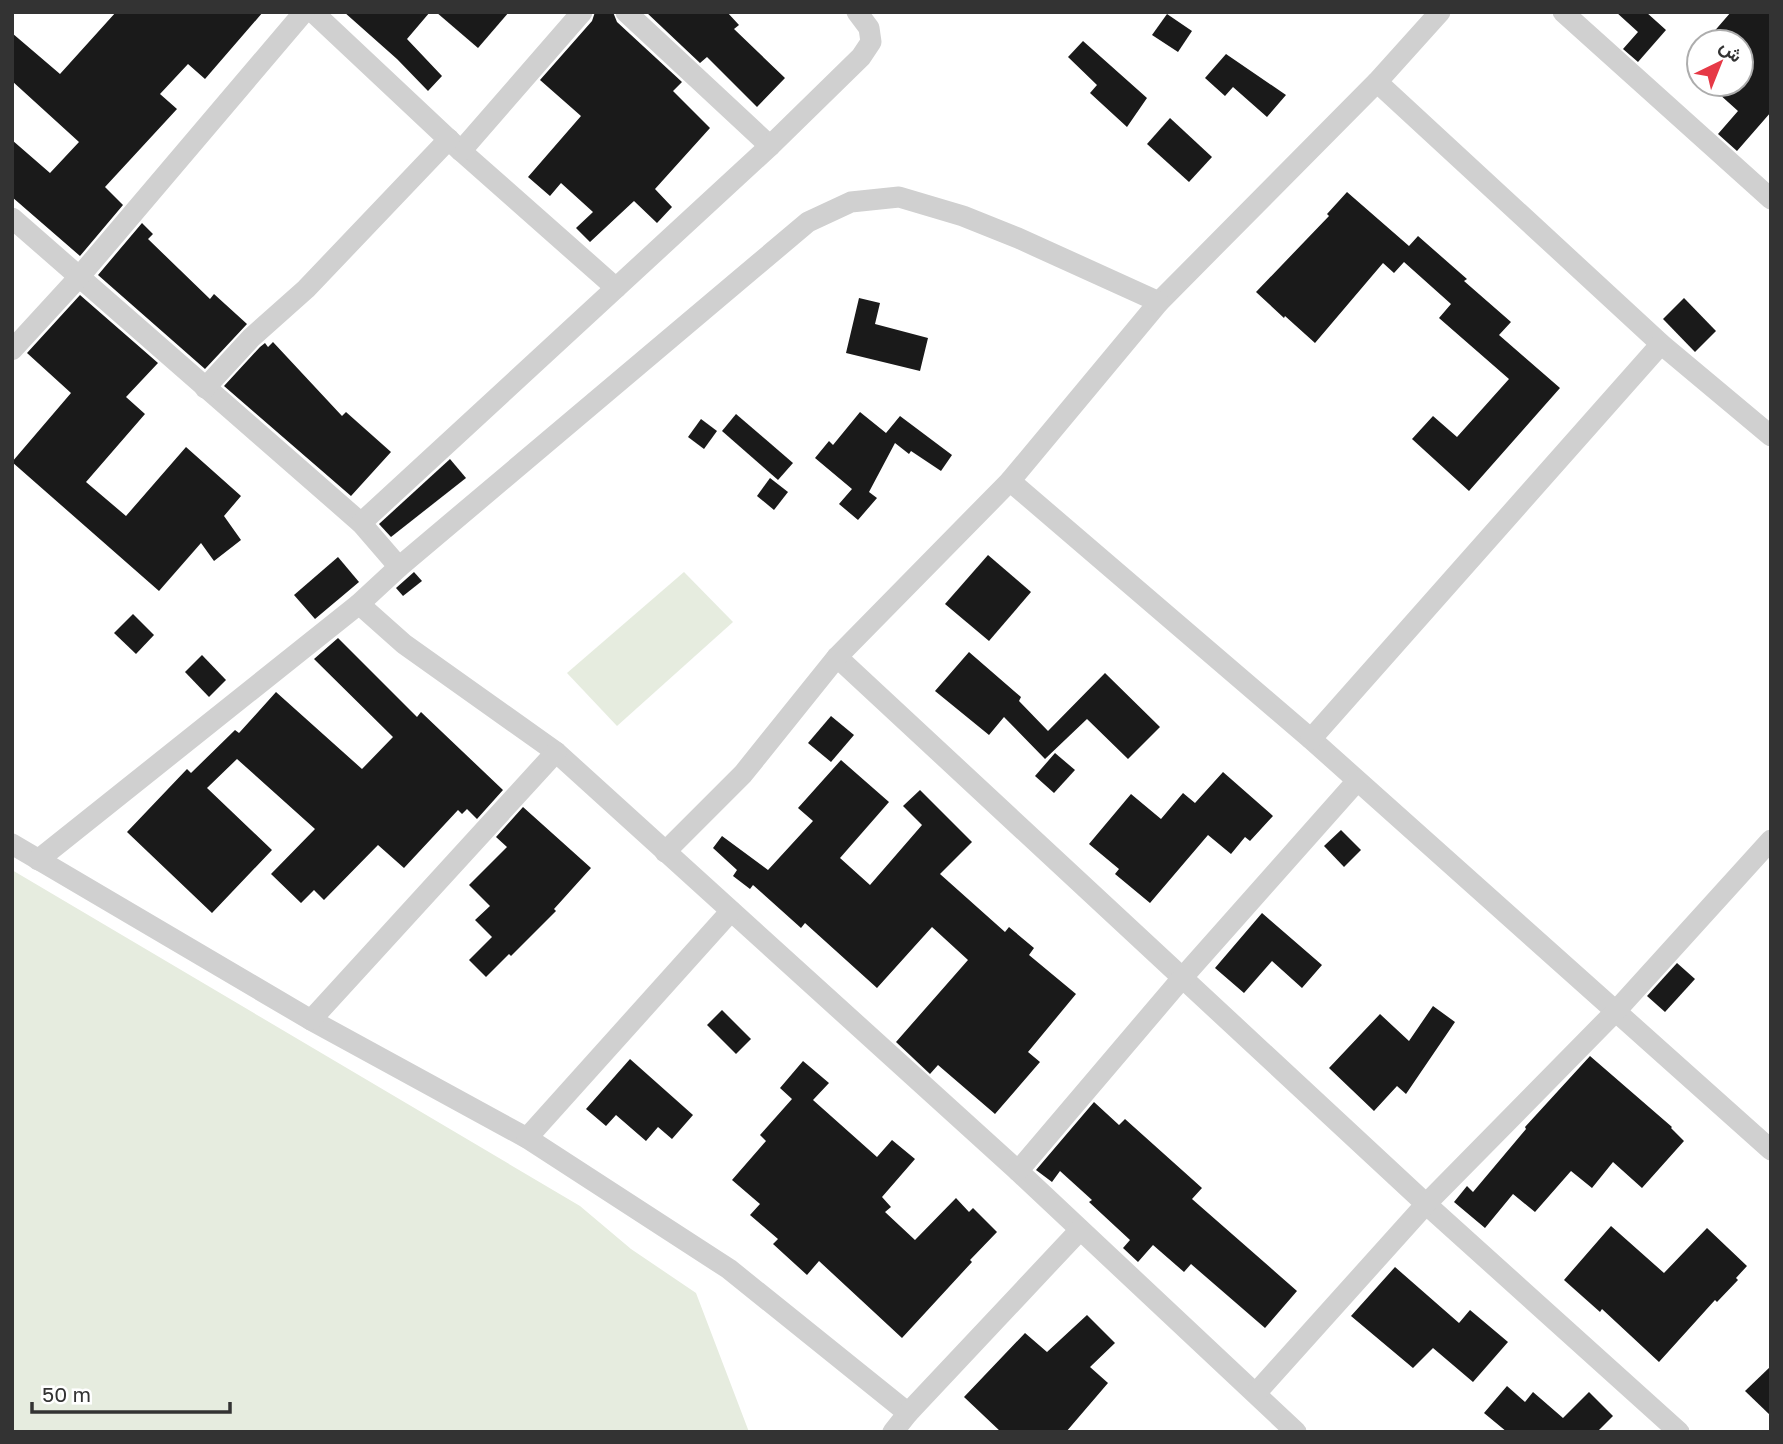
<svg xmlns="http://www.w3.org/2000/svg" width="1783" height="1444" font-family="'Golos Text',Vazirmatn,sans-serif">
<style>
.green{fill:#e6ecdf}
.building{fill:#1a1a1a}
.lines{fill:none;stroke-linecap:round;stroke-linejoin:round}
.street{stroke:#d0d0d0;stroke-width:21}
</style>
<rect width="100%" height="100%" fill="#fff"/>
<!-- green -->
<g class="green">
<path d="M684 572 733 622 617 726 567 673Z"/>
<path d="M12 870 580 1206 631 1249 696 1293 749 1432H12Z"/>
</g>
<!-- building -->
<g class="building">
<path d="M116 12H263L205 79 188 64 160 94 177 109 105 187 123 205 80 256 12 197V140L50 173 79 142 12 81V33L60 74Z"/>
<path d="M344 12H430L407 39 442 76 428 91 397 59Z"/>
<path d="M436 12H509L478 48Z"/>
<path d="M595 12H613L617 22 682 82 673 91 710 128 655 189 672 207 657 223 634 201 590 242 576 228 593 212 561 183 550 196 528 177 581 116 540 80 592 21Z"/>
<path d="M646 12H727L739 25 734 29 785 78 757 107 707 57 700 63Z"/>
<path d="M1616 12H1646L1666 30 1638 62 1623 49 1638 32Z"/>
<path d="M1731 12H1771V112L1737 151 1718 134 1738 111 1708 84H1741V42H1705Z"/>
<path d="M1167 14 1192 31 1178 52 1152 35Z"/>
<path d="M1083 41 1147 98 1127 127 1090 93 1097 85 1068 57Z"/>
<path d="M1226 54 1286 95 1267 117 1233 87 1225 96 1205 78Z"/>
<path d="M1170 118 1212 157 1189 182 1147 144Z"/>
<path d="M1347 192 1409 246 1418 236 1467 279 1464 281 1511 322 1499 335 1560 388 1469 491 1412 439 1433 416 1457 437 1509 379 1439 318 1451 304 1404 262 1394 273 1383 263 1315 343 1285 316 1284 318 1256 292 1329 216 1327 214Z"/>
<path d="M142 223 153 234 148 239 210 299 214 294 247 324 205 369 98 275Z"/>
<path d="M80 295 158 363 126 397 145 414 86 482 126 516 186 447 241 496 224 516 241 540 214 561 201 543 159 591 12 462 71 393 27 353Z"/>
<path d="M859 298 880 303 875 324 928 338 920 371 846 353Z"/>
<path d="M1684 298 1716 331 1695 352 1663 319Z"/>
<path d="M273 342 342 416 346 412 391 452 351 496 224 386 260 347 265 343 268 347Z"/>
<path d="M860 412 886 433 900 416 952 455 941 471 911 451 909 454 895 443 869 492 877 498 858 520 839 504 852 489 815 458 829 441 833 445Z"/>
<path d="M736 414 793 463 778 480 722 431Z"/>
<path d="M701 419 717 431 704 449 688 437Z"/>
<path d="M450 459 466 478 391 537 379 524Z"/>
<path d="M770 478 788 492 774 510 757 496Z"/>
<path d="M988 555 1031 592 989 641 945 604Z"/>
<path d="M338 557 359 582 315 619 294 595Z"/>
<path d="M414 572 422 581 403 596 396 588Z"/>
<path d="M133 614 154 635 136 654 114 633Z"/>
<path d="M338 638 417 717 421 712 503 790 477 819 467 809 462 814 458 810 404 868 378 845 324 900 314 890 301 903 271 874 315 829 237 759 207 788 272 850 212 913 127 832 187 769 191 773 235 730 239 733 276 692 362 769 393 737 314 659Z"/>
<path d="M969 652 1021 697 1019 701 1048 731 1105 673 1160 727 1128 759 1087 719 1045 759 1004 717 989 735 935 691Z"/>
<path d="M202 655 226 680 209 697 185 672Z"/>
<path d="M831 716 854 735 831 762 808 743Z"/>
<path d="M1055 753 1075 770 1054 793 1035 776Z"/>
<path d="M841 760 889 802 840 858 870 885 922 825 903 806 920 790 972 842 940 874 1005 932 1009 927 1034 948 1029 955 1076 994 1028 1052 1040 1062 995 1114 938 1065 930 1074 896 1042 968 960 932 927 877 988 805 923 801 928 753 885 750 889 733 876 737 870 713 848 722 836 768 870 813 821 798 808Z"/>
<path d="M1223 772 1273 816 1250 841 1245 837 1231 854 1208 835 1150 903 1115 874 1119 869 1089 844 1131 794 1161 819 1183 793 1195 803Z"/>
<path d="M523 807 591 868 554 909 556 911 511 956 509 954 486 977 469 960 492 937 475 920 490 906 469 885 507 847 496 837Z"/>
<path d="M1341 830 1361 850 1344 867 1324 846Z"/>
<path d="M1262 913 1322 965 1302 988 1272 961 1244 993 1215 968Z"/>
<path d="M1677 963 1695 979 1665 1012 1647 996Z"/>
<path d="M1433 1006 1455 1022 1406 1094 1397 1086 1374 1111 1329 1068 1380 1014 1409 1041Z"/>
<path d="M722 1010 751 1039 736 1054 707 1025Z"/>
<path d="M1590 1056 1672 1127 1671 1128 1684 1141 1642 1188 1613 1162 1592 1188 1571 1171 1535 1212 1513 1194 1485 1228 1454 1202 1467 1186 1473 1192 1526 1129 1525 1127Z"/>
<path d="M630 1059 693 1115 672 1139 658 1127 646 1141 616 1115 606 1126 586 1109Z"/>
<path d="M803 1061 829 1083 813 1100 877 1157 892 1140 915 1159 882 1197 891 1207 885 1212 915 1240 956 1198 969 1212 973 1208 997 1232 970 1260 972 1262 902 1338 819 1261 807 1275 773 1244 778 1239 750 1215 760 1204 732 1180 766 1141 760 1135 792 1099 780 1088Z"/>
<path d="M1094 1102 1119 1125 1125 1119 1202 1188 1192 1199 1297 1291 1265 1328 1191 1264 1184 1272 1153 1245 1138 1262 1123 1248 1130 1240 1089 1202 1092 1200 1060 1171 1052 1182 1036 1170Z"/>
<path d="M1611 1226 1664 1273 1707 1228 1747 1266 1736 1278 1738 1280 1717 1302 1715 1300 1659 1362 1602 1309 1600 1312 1564 1280Z"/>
<path d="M1395 1267 1459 1323 1470 1310 1508 1342 1473 1382 1433 1348 1413 1368 1351 1316Z"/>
<path d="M1087 1315 1115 1343 1090 1367 1108 1383 1066 1432H1001L964 1397 1025 1333 1047 1352Z"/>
<path d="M1771 1366V1416L1745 1391Z"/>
<path d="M1507 1386 1525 1402 1533 1392 1563 1418 1589 1392 1613 1416 1597 1432H1507L1484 1413Z"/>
</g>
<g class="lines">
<!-- street -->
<g class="street">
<path d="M313 12 461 151 616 288"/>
<path d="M626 12 770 146"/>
<path d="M1563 12 1771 199"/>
<path d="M1377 82 1661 344 1771 436"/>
<path d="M461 151 582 12"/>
<path d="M12 218 361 523 399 567"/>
<path d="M12 350 79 277 304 12"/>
<path d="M205 388 251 338 306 289 449 139"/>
<path d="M1010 481 1311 739 1771 1150"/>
<path d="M361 523 770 146 861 57 871 42 869 28 857 12"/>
<path d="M359 604 404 644 556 752 1018 1171 1296 1432"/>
<path d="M837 657 1426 1204 1679 1432"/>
<path d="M1311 739 1661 344"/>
<path d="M12 844 311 1020 527 1138 729 1269 908 1413 893 1432"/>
<path d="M665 852 743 774 837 657 1010 481 1159 302 1377 82 1440 12"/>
<path d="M38 860 359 604 399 567 808 222 851 202 899 197 963 216 1018 238 1159 302"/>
<path d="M311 1020 556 752"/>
<path d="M527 1138 731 911"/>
<path d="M1018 1171 1183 977 1357 781"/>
<path d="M1256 1393 1426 1204 1615 1012 1771 840"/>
<path d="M908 1413 1080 1230"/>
</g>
</g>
<!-- border -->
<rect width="1783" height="1444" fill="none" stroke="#333333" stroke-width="28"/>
<!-- north arrow -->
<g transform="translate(1720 63) rotate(43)"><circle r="33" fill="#ffffff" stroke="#adadad" stroke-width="2"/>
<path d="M0-5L12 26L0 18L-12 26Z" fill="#e63946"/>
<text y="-10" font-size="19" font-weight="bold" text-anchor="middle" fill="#333333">ش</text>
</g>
<!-- scale -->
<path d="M32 1402v10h198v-10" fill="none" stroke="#333333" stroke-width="3.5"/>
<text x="42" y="1402" font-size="21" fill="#333333" stroke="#ffffff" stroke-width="5" paint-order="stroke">50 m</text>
</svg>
